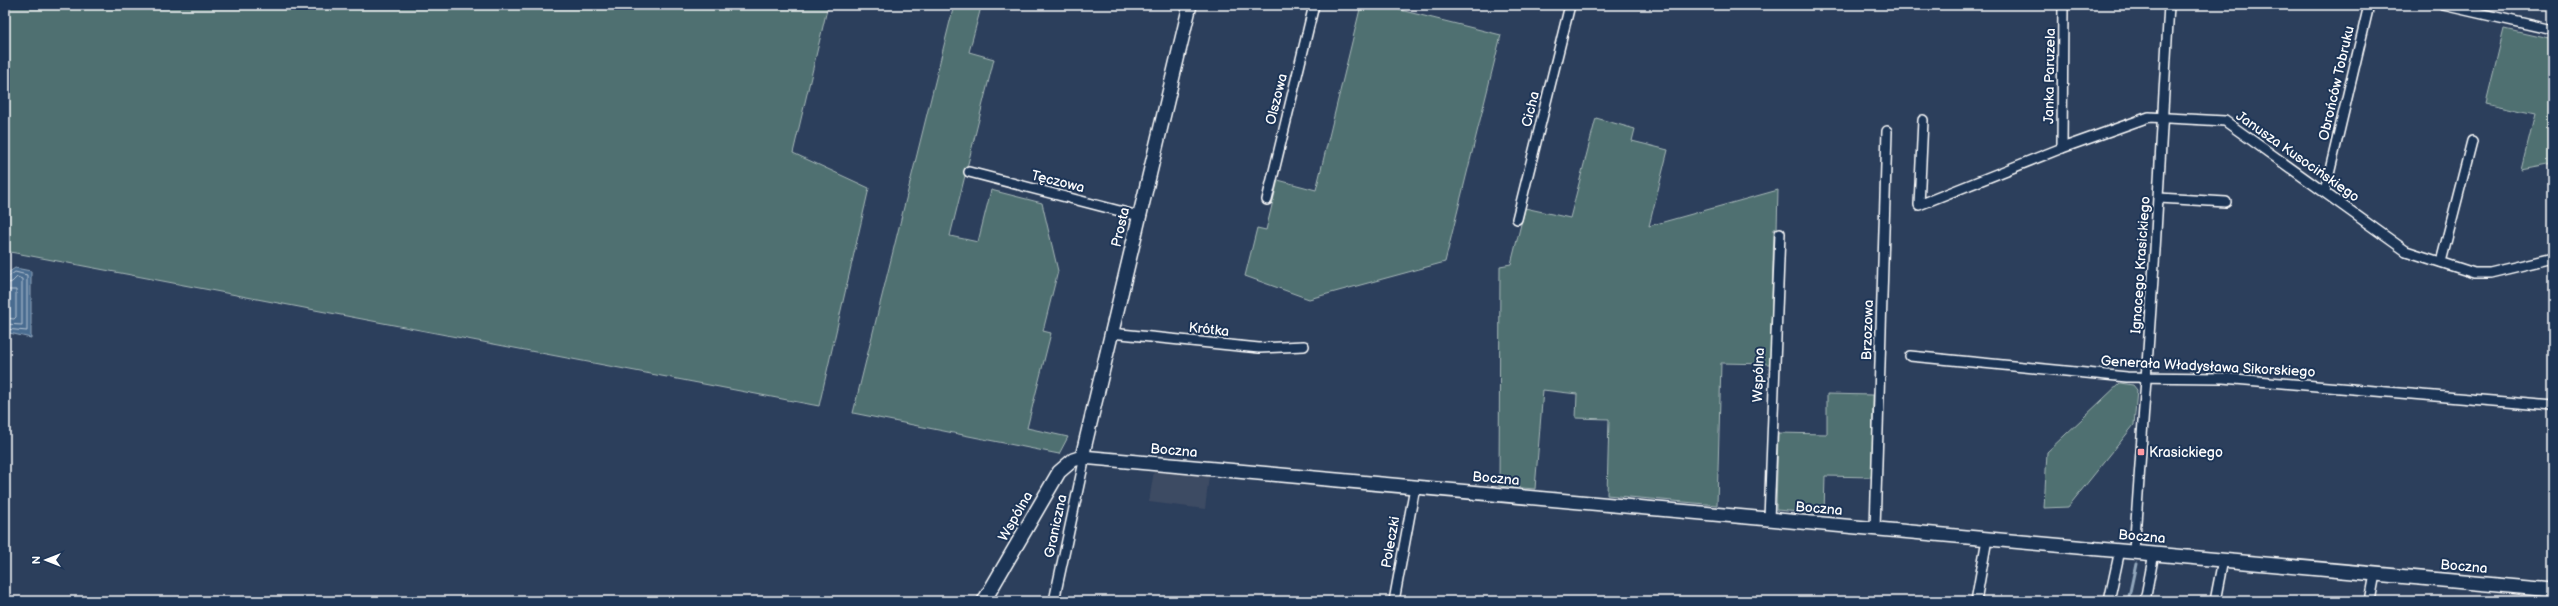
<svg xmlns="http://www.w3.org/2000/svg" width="2558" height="606" font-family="'Balsamiq Sans',sans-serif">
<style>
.built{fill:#3e4b63}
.green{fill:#4f7071;stroke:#a7b8b8}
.water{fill:#496c90;stroke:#92a7bc}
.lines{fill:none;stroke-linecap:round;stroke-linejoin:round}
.shore{stroke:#b6c4d3;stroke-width:1}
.stream{stroke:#92a7bc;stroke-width:3}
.street-casing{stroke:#fff;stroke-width:12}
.secondary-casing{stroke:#fff;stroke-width:16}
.street{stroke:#1d3557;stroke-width:9}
.secondary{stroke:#1d3557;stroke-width:13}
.poi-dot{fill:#ff9aa2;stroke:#1d3557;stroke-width:1.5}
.labels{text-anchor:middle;stroke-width:4;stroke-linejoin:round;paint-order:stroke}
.street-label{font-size:14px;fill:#fff;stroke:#1d3557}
.poi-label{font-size:14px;fill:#fff;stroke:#1d3557;text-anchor:start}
</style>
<rect width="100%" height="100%" fill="#2c3f5c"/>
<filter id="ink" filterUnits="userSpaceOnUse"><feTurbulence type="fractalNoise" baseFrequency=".025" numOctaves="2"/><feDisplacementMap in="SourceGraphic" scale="8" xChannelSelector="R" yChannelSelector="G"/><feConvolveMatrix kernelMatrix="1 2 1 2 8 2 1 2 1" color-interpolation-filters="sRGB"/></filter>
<g filter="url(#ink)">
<!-- built -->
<path class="built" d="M1154 471 1209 476 1205 509 1149 502Z"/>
<!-- green -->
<g class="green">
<path d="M5 5H828L793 153 869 188 819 406 5 251Z"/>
<path d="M954 5H977L980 11 969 52 994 59 950 236 978 242 991 190 1042 203 1058 271 1043 331 1051 333 1027 428 1068 437 1059 454 853 413Z"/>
<path d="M1361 5H1380L1501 35 1445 262 1309 299 1245 276 1257 228 1266 230 1278 180 1316 190Z"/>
<path d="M2504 29 2553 40V164L2521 170 2535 114 2486 103Z"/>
<path d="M1596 118 1635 129 1632 141 1668 150 1649 226 1778 190 1777 229H1774L1770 364 1721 363 1717 505 1607 495 1609 419 1576 418 1577 394 1543 390 1535 489 1499 486 1500 266 1511 264 1525 208 1570 218Z"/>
<path d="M2120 383 2133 385 2137 390 2134 425 2068 507 2044 508 2047 452Z"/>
<path d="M1827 394 1873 395 1872 477 1825 476 1824 514 1776 510 1778 433 1827 434Z"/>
</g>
<!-- water -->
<path class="water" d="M15 268 31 271V338L5 332V275Z"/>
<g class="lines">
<!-- shore -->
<g class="shore">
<path d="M5 279 15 272 27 275V331L5 329"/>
<path d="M5 284 12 282 17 277 22 279V325L5 324"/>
<path d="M5 290H16V317L14 319 5 318"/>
</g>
<!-- stream -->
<g class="stream">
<path d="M5 583 9 601"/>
<path d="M2128 601 2136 564"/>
</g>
<defs>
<g id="street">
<path d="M2443 5 2553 30"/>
<path d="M1923 120 1919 205 2062 148 2149 117 2225 121 2406 251 2474 273H2490L2553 258"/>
<path d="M2062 148 2063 5"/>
<path d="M969 172 1139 216"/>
<path d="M2325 191 2369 5"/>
<path d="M2159 198 2226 202"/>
<path d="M1267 200 1314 5"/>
<path d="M1517 219 1570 5"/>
<path d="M2441 262 2472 141"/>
<path d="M1111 333 1259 348 1304 346"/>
<path d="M1910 356 2127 377 2223 378 2553 406"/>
<path d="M1769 519 1780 233"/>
<path d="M1875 529 1887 131"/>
<path d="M2134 551 2155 250 2169 5"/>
<path d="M1054 601 1083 466 1082 457"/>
<path d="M1394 601 1415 487"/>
<path d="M1976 601 1987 539"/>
<path d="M2109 601 2120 550"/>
<path d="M2145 601 2154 553"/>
<path d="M2215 601 2223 560"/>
<path d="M2370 601 2375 574"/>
</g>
<g id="secondary">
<path d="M1082 457 1190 5"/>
<path d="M984 601 1059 472 1073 460 1082 457 2553 590"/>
</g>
</defs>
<!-- street casing -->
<use href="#street" class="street-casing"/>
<!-- secondary casing -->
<use href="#secondary" class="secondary-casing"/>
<!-- street -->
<use href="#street" class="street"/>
<!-- secondary -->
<use href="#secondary" class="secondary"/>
</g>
</g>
<!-- markers -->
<rect class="poi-dot" x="2137" y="448" width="8" height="8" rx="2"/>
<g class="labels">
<!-- street labels -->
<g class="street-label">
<text transform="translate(2049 76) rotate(-89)" y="5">Janka Paruzela</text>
<text transform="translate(2336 83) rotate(-77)" y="5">Obrońców Tobruku</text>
<text transform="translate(1276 99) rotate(-76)" y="5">Olszowa</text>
<text transform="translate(1530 109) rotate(-76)" y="5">Cicha</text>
<text transform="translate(2298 156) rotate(35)" y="5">Janusza Kusocińskiego</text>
<text transform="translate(1058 181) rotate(14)" y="5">Tęczowa</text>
<text transform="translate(1120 227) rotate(-77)" y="5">Prosta</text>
<text transform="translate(2140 265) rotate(-86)" y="5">Ignacego Krasickiego</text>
<text transform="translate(1209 329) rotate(6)" y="5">Krótka</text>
<text transform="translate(1867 330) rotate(-88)" y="5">Brzozowa</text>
<text transform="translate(2208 366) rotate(3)" y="5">Generała Władysława Sikorskiego</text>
<text transform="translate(1758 375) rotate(-88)" y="5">Wspólna</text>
<text transform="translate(1174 450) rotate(5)" y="5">Boczna</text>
<text transform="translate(1496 478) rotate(5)" y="5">Boczna</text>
<text transform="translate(1819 508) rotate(5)" y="5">Boczna</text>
<text transform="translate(1015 516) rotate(-60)" y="5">Wspólna</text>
<text transform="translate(1055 526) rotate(-78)" y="5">Graniczna</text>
<text transform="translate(2142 536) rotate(5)" y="5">Boczna</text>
<text transform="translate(1390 542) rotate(-80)" y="5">Poleczki</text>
<text transform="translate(2464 566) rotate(5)" y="5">Boczna</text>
</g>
<!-- poi labels -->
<g class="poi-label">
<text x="2149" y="457">Krasickiego</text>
</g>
</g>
<!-- margin -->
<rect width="2558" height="606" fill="none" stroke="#1d3557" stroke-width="20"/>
<rect x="10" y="10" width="2538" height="586" fill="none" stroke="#fff" stroke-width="1.5" filter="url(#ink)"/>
<!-- north arrow -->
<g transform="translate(46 560) rotate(270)" stroke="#1d3557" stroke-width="3" paint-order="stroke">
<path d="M0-3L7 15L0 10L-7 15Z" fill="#ffffff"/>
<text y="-6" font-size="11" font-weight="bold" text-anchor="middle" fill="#ffffff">N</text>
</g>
</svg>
